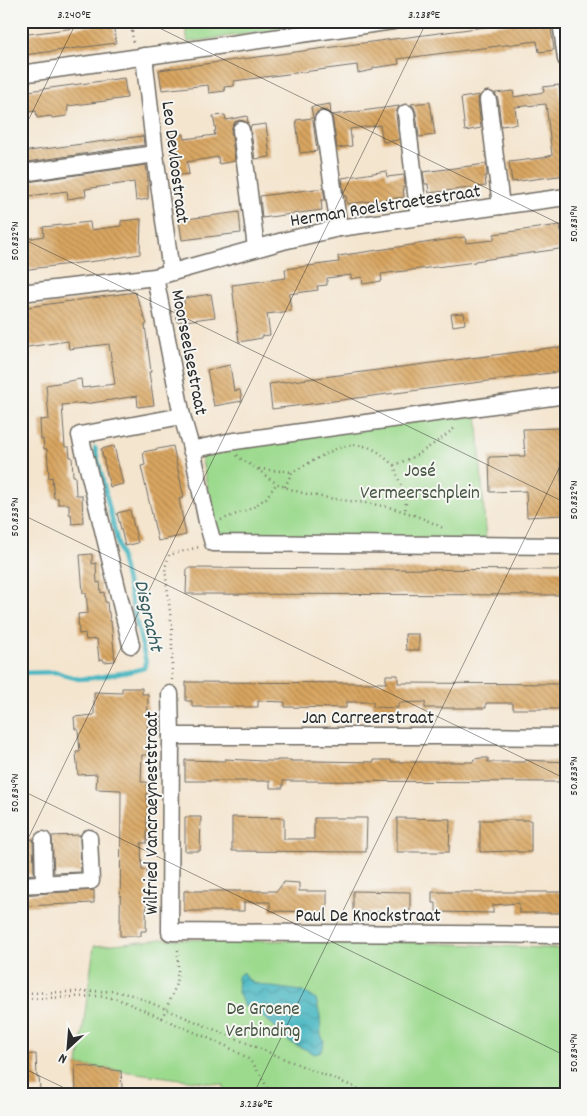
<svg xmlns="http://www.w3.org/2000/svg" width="587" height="1116" font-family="Dekko,sans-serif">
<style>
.green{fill:#9cda8e;stroke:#64825c}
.water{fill:url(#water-waves);stroke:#3a7176}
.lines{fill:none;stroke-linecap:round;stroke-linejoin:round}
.stream{stroke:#49b7c2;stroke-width:4.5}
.building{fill:url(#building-back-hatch)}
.minor-casing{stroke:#716c64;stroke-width:19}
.path{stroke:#716c64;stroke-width:2.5;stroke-dasharray:1 4;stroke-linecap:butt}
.minor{stroke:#fff;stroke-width:16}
.ticks{fill:none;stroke:#2b2b2b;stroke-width:1;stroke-opacity:0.45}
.labels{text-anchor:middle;stroke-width:4;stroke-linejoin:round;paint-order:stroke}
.street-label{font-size:19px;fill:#2b2b2b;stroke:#f6f6f2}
.park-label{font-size:19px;fill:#475744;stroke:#f6f6f2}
.water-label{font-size:20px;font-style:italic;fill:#365c60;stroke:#f6f6f2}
.neatline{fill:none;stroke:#2b2b2b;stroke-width:2}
.ticks-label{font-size:12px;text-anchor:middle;fill:#2b2b2b}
</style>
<defs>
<pattern id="water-waves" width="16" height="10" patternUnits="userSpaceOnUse" patternTransform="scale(1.25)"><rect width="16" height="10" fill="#49b7c2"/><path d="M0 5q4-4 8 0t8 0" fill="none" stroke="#3d959e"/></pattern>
<pattern id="building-back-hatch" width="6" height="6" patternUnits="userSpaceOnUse" patternTransform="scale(1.25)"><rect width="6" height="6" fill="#d9a660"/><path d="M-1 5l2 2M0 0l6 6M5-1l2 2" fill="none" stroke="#b0874f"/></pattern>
</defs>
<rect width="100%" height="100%" fill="#f6f6f2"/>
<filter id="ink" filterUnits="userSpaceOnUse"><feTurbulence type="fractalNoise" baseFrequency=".02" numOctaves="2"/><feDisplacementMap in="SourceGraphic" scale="10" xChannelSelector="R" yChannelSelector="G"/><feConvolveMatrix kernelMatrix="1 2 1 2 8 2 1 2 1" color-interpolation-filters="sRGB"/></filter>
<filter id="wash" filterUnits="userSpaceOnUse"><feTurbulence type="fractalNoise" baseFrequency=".0096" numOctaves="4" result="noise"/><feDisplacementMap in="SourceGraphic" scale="20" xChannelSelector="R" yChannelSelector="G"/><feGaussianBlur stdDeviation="1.12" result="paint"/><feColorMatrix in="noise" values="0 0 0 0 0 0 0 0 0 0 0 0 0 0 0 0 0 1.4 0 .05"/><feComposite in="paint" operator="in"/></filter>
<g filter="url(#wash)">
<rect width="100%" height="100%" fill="#f4e5cf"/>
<!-- green -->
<g class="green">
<path d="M184 21H341L188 42Z"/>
<path d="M477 412 486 541 219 539 200 452Z"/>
<path d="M163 939 214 940 227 941 361 940 566 949V1095H223L224 1085 78 1065 94 946Z"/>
</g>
<!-- water -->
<path class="water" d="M243 972 246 978 255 983 272 987 302 991 316 999 320 1016 321 1035 324 1041 323 1048 321 1052 315 1054 288 1041 273 1025 263 1017 244 1006 238 992 237 977Z"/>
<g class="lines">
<!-- stream -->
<path class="stream" d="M21 673 57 672 64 675 79 679 93 678 133 671 144 668 146 662 95 448"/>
</g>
<g id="blocks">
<!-- building -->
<g class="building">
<path d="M530 21H550L554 50 539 52 537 41 398 59 399 64 373 68V70L358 73 357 65 234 81V86L224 87 225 91 209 93 208 85 162 90 159 70Z"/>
<path d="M113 23 116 43 24 55 21 35Z"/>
<path d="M124 78 127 98 68 106 67 116 52 118 51 116 37 118 36 111 21 113V92Z"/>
<path d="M559 85 566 138V175L512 182 509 162 542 158 552 155 546 104 515 107 517 124 501 126 498 99 495 93 513 91 514 97 544 92 543 87Z"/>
<path d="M479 95 478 101 481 128 465 131 461 98Z"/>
<path d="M430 102 435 135 419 137 416 112 414 107 411 104Z"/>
<path d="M330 104 331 115 327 111 322 110 317 112 314 117 313 121 317 151 300 153 296 120 313 118 311 107Z"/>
<path d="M399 106 397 110 396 114 399 140 383 142 380 125 350 129 352 146 337 148 332 115Z"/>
<path d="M225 115 226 120 247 116 248 123 244 121 239 120 235 122 232 127 231 131 235 161 219 164 218 157 187 162 189 174 174 176 168 136 184 134V139L215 135 214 131H216L213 116Z"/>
<path d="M266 124 270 157 255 159 250 126Z"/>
<path d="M143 136 144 145 21 163V152Z"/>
<path d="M486 164 487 176H485L486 186 429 193 428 184H425L423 172Z"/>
<path d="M146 165 148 180V199L136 201 134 182 85 189 86 196 68 199 67 191 21 197V183Z"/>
<path d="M386 171 387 177 404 175 405 187H403L404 197 347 204 346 196H344L342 178Z"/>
<path d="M323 188 325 200H321L322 210 262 218 260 196Z"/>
<path d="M239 212 241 233 182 240 179 220Z"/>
<path d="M141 219 140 254 104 260 21 270V240L44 236 43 227 90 222 91 230 121 226V221Z"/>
<path d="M560 225 561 231 566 230V248L475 261V262L381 274 382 281 363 284 362 277 351 279V275L327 278V285L317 286 318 290 289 294 291 311 267 314 270 335 262 336V338L239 342 232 285 286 278 285 269 339 262 338 256 465 237 466 243 494 240V234Z"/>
<path d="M135 292 147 324 145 325 151 372H149L154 405 138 407 137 396 85 404V403L62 405 65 447H69L70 457H72L73 476H75L76 495H82L83 523 72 524 71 514H69V504H58V498H54L52 477 49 478 47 449H44L43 439H41L40 420 49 419 46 385 81 379 82 388 115 384 109 344 69 349 68 341 21 348V308Z"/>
<path d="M211 294 215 317 177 322 175 305 184 304V298Z"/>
<path d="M464 313 465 324 453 326 451 314Z"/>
<path d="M557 347 558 348 566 347V371L272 409 269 384Z"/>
<path d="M230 365 234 391 240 390 242 401 214 406 207 370Z"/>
<path d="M559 428 563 515 527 517 526 491 490 492 489 457 525 456 523 429Z"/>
<path d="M114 446 123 484 110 487 101 449Z"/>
<path d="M173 446 184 498 179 499 186 535 158 541 141 466 145 465 143 452Z"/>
<path d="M130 510 138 543 125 546 117 513Z"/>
<path d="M92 554V564L96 563 97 583 100 582 101 593 104 592 105 602H107L108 612H109L110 621H111L115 661 104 662 103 659 99 660 97 639 86 640 85 633 79 634 78 614 88 613 86 593H83L80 555Z"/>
<path d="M187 568 566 570V595L186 594Z"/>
<path d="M405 634H419V650H406Z"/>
<path d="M386 675H398V683L566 684V709H513V703H486V708H425V702L398 703V708L373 707V702H346V708L285 707V702L258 701V707H192V701H186V682L386 683Z"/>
<path d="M122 688H142V694H148L147 755H142L141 782H147V843H141L142 870H147L146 931H141V936H120L121 790 96 789 97 774 78 775 76 752H80L78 729H75L74 717 94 715V692L122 693Z"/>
<path d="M481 758H488V762H525L526 760 566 762V782L283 781V788H270V781H185V760L225 761V759L264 761H277V760H291V761H315L374 762V760H391V762H473L474 759Z"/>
<path d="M185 817H201L200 851H185Z"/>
<path d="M232 817 284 818V839H314V818H367L366 852 232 851Z"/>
<path d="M397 818 450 819 449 852H397Z"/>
<path d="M480 820H531V852H517V851L480 852Z"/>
<path d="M80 835 81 872 54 873 52 836Z"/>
<path d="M33 839 34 874 21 875V840Z"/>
<path d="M284 882 299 883V891H327V912L270 911V902H244V911H184V891H277Z"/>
<path d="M94 890V903L22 906 21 895Z"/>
<path d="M353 891 410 892V912H353Z"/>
<path d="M432 892H566V913H519V903L493 905V913L436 912V903H432Z"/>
<path d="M36 1054 37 1078H39L40 1089 21 1090V1079H24L21 1055Z"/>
<path d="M75 1065 121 1071 122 1088H121V1095H76Z"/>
</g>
</g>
</g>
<g filter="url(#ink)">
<use href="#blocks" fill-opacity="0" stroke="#716c64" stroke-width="1"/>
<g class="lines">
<defs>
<g id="minor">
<path d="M561 21 566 59"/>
<path d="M144 56 155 154 171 272"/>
<path d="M21 74 393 21"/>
<path d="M488 100 501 206"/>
<path d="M406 113 419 217"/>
<path d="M323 120 339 228"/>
<path d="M241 130 256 248"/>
<path d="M22 173 155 154"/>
<path d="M155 277 182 416 194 458 207 522 213 543 566 546"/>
<path d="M21 293 155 277 283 241 339 228 566 197"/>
<path d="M191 450 228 442 566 395"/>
<path d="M131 645 80 435 182 416"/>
<path d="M170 694 171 736 170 932 566 935"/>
<path d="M171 736H445L566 737"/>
<path d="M43 840 44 884"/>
<path d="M21 885 91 881 89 838"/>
</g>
</defs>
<!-- minor casing -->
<use href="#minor" class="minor-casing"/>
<!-- path -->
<g class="path">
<path d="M131 21 133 42"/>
<path d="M237 455C243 461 249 464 256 468 263 473 270 480 278 484 307 498 341 499 372 504 398 508 422 517 445 529"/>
<path d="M394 465 406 502 405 512"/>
<path d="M259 469 292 472"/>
<path d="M285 487 292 472C315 462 341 438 368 447 378 450 385 459 394 465L414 457 441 439 456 427"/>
<path d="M221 520 252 508 266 498 277 483"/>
<path d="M172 680V629L165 568 169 555 199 547"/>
<path d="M21 993 113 991 132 995 275 1055 374 1095"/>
<path d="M21 999 98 996 118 999 226 1046 246 1057 254 1065 261 1076 271 1095"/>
<path d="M162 1018 175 988 178 971V948"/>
</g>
<!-- minor -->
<use href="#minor" class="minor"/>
</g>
</g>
<!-- ticks -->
<path class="ticks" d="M145 21 566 227M21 135 77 21M21 238 566 503M21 514 566 779M21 790 566 1056M21 853 427 21M21 1067 79 1095M253 1095 566 454"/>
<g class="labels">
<!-- street labels -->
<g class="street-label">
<text transform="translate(177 162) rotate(83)" y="7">Leo Devloostraat</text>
<text transform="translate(385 204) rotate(-9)" y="7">Herman Roelstraetestraat</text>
<text transform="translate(191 352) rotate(79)" y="7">Moorseelsestraat</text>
<text x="368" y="723">Jan Carreerstraat</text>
<text transform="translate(150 813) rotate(-90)" y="7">Wilfried Vancraeyneststraat</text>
<text x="368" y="921">Paul De Knockstraat</text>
</g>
<!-- park labels -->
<g class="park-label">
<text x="420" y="476">José<tspan x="420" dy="22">Vermeerschplein</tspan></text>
<text x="263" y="1014">De Groene<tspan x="263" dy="22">Verbinding</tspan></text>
</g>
<!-- water labels -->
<g class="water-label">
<text transform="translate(150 615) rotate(77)" y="7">Disgracht</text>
</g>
</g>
<!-- margin -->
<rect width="587" height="1116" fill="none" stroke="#f6f6f2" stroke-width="55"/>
<!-- north arrow -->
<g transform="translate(68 1048) rotate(206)" stroke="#f6f6f2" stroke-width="4" paint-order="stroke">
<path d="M0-4L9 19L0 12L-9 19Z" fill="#2b2b2b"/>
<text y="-8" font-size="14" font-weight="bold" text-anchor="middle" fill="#2b2b2b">N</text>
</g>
<rect x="28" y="28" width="532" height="1060" class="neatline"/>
<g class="ticks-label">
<text x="74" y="18">3.240°E</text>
<text x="424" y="18">3.238°E</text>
<text transform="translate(573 224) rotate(-90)" y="4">50.831°N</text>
<text transform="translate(14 241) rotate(-90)" y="4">50.832°N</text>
<text transform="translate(573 500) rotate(-90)" y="4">50.832°N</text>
<text transform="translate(14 517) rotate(-90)" y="4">50.833°N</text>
<text transform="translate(573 776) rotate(-90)" y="4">50.833°N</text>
<text transform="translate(14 793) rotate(-90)" y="4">50.834°N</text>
<text transform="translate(573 1053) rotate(-90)" y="4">50.834°N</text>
<text x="256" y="1107">3.236°E</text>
</g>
</svg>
